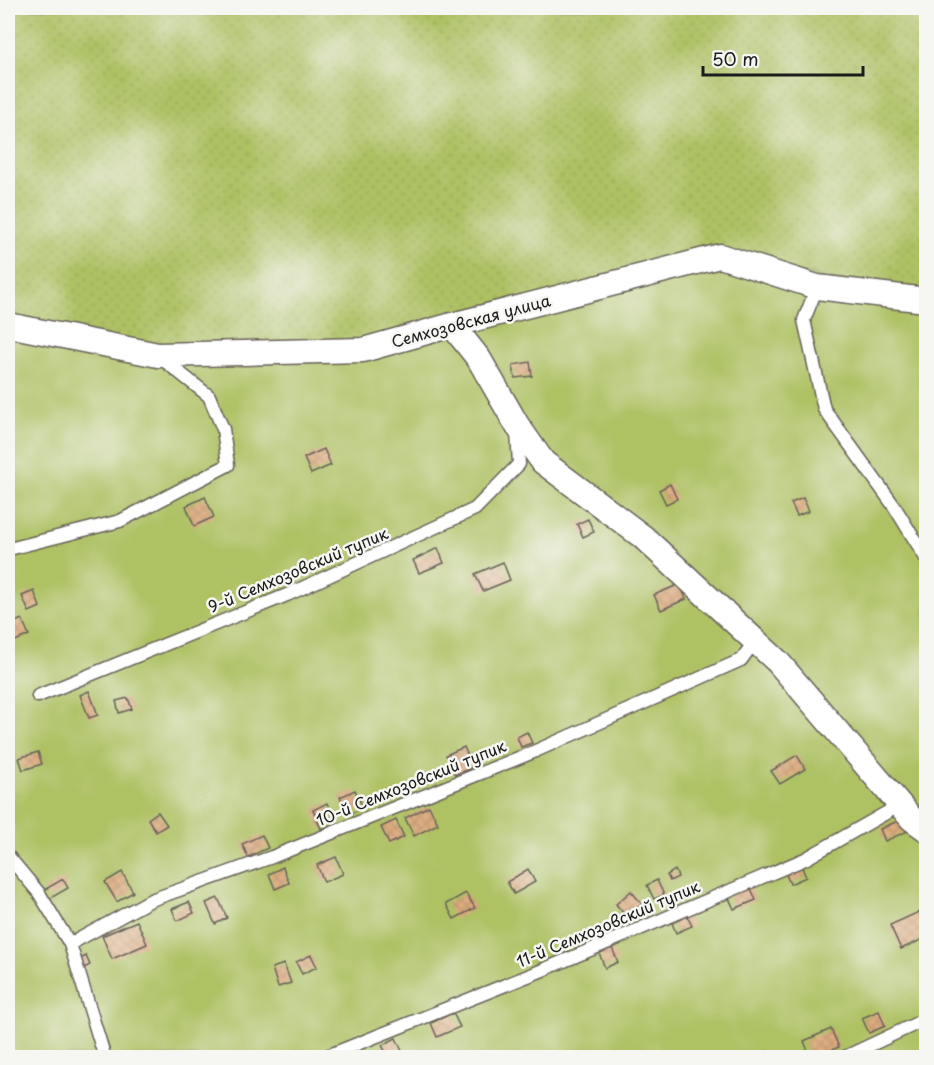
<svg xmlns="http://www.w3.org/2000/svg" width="934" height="1065" font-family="'Playpen Sans',sans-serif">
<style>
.grass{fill:url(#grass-dots);stroke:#656e40;stroke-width:1.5}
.garden{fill:#aec164;stroke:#656e40;stroke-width:1.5}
.building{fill:url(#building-cross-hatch)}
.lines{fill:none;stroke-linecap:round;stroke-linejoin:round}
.lane-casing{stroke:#676159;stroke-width:15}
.street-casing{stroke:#676159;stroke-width:27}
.lane{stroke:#fff;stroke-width:12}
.street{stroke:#fff;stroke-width:24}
.labels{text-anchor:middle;stroke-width:5;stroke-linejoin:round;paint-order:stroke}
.street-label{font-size:16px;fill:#1c1c1c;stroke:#f6f6f2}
</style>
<defs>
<pattern id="grass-dots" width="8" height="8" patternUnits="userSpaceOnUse" patternTransform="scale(1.5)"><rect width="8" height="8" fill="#aec164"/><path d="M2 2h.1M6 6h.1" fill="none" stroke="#95a556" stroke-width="1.8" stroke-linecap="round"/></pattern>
<pattern id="building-cross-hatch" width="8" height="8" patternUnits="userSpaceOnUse" patternTransform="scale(1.5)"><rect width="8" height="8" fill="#ddac80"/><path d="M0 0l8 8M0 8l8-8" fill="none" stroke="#bd936e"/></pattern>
</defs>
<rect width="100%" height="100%" fill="#f6f6f2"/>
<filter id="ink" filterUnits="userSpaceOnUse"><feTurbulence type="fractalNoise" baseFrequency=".0167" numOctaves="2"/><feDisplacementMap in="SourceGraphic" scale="12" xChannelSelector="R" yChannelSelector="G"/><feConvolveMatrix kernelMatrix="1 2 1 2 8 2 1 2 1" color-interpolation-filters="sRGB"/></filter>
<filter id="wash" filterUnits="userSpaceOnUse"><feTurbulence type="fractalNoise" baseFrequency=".008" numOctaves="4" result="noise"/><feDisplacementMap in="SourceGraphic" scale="24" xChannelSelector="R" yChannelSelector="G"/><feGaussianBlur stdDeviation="1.35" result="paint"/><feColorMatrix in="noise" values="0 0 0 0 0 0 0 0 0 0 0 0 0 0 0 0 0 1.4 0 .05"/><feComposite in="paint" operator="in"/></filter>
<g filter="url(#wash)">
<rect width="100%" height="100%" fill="#f2e2ca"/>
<!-- grass -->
<path class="grass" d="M8 8H926V300L363 350 148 355 8 326Z"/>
<!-- garden -->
<path class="garden" d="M720 256 926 300V1057H8V326L148 355 363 350Z"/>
<g id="blocks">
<!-- building -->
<g class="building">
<path d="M530 362 532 376 515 378 513 365Z"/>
<path d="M324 449 331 465 311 474 304 458Z"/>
<path d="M670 484 677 499 666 504 659 490Z"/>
<path d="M205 497 214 517 194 526 186 506Z"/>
<path d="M803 498 809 511 797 516 791 503Z"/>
<path d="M588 519 594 532 583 537 577 524Z"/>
<path d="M438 548 444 563 419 573 413 560Z"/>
<path d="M503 562 510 580 483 591 475 574Z"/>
<path d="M680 584 686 599 661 610 654 595Z"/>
<path d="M34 591 40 607 29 612 22 596Z"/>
<path d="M22 619 29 635 13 642 8 625Z"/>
<path d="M89 691 98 715 89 718 80 695Z"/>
<path d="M128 698 132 709 119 713 116 701Z"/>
<path d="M527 732 532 743 521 747 517 737Z"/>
<path d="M464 747 473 767 455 775 446 755Z"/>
<path d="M38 752 42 764 23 770 19 758Z"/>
<path d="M797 755 805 769 780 784 771 771Z"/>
<path d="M355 790 363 808 348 815 340 797Z"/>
<path d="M327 803 336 822 321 829 313 810Z"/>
<path d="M429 806 438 824 414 836 405 818Z"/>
<path d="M158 812 167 825 156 832 148 819Z"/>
<path d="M902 819 908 831 885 841 880 829Z"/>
<path d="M396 820 404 837 389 844 381 827Z"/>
<path d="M262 835 268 848 248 857 242 844Z"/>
<path d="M336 857 343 874 324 882 317 865Z"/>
<path d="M801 865 806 877 790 884 785 872Z"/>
<path d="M283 867 289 883 275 889 269 874Z"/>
<path d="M528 869 535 882 514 894 507 882Z"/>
<path d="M675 870 678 877 670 881 667 875Z"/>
<path d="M122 872 133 892 117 902 105 882Z"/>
<path d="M63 879 68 888 49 899 44 890Z"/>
<path d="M657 880 664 895 654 899 647 885Z"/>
<path d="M750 886 756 900 734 909 728 896Z"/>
<path d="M631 891 642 904 626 917 616 904Z"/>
<path d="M466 893 475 908 454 919 446 904Z"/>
<path d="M218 898 227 918 215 924 206 903Z"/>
<path d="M189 902 194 913 177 921 172 909Z"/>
<path d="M919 912 926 929V938L901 949 890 925Z"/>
<path d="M687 916 692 926 676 933 672 923Z"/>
<path d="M137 921 147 944 112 959 102 936Z"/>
<path d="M612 948 618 962 605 968 599 953Z"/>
<path d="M311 955 317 967 302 974 296 962Z"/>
<path d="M86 956 90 965 82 969 78 960Z"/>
<path d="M284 964 291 983 278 987 272 968Z"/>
<path d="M879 1011 885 1026 869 1033 862 1018Z"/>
<path d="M453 1013 460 1027 437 1037 431 1023Z"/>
<path d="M831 1029 839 1047 811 1058 804 1041Z"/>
<path d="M396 1038 402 1051 388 1057 382 1045Z"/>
<path d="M768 1051 771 1058H752Z"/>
</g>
</g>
</g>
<g filter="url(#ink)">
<use href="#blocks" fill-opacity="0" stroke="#676159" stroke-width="1.5"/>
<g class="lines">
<defs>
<g id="lane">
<path d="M817 287 804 320 824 409 894 506 926 558"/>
<path d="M9 549 120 521 228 465 223 429 209 396 161 358"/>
<path d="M38 696 287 595 475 509 519 464 517 432"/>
<path d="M8 856 39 893 70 944 105 1058"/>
<path d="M70 944 151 900 272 857 531 753 741 660 755 641"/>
<path d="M322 1058 538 972 805 859 900 805"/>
<path d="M843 1058 926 1019"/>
</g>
<g id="street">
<path d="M8 325 158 355 363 350 452 325 720 256 817 287 926 300"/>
<path d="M452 325 479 359 517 425 543 462 643 537 778 662 912 819 926 829"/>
</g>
</defs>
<!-- lane casing -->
<use href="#lane" class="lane-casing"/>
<!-- street casing -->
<use href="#street" class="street-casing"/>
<!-- lane -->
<use href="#lane" class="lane"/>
<!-- street -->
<use href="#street" class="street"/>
</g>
</g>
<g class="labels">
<!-- street labels -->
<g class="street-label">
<text transform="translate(471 321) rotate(-15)" y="6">Семхозовская улица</text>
<text transform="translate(298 570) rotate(-23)" y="6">9-й Семхозовский тупик</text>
<text transform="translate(411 783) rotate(-22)" y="6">10-й Семхозовский тупик</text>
<text transform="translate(608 924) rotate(-23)" y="6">11-й Семхозовский тупик</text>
</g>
</g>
<!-- margin -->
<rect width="934" height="1065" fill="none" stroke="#f6f6f2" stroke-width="30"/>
<!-- scale -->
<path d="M703 66v9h160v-9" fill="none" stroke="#1c1c1c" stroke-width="3"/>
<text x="712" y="66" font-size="18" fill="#1c1c1c" stroke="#f6f6f2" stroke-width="4.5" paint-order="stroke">50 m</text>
</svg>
